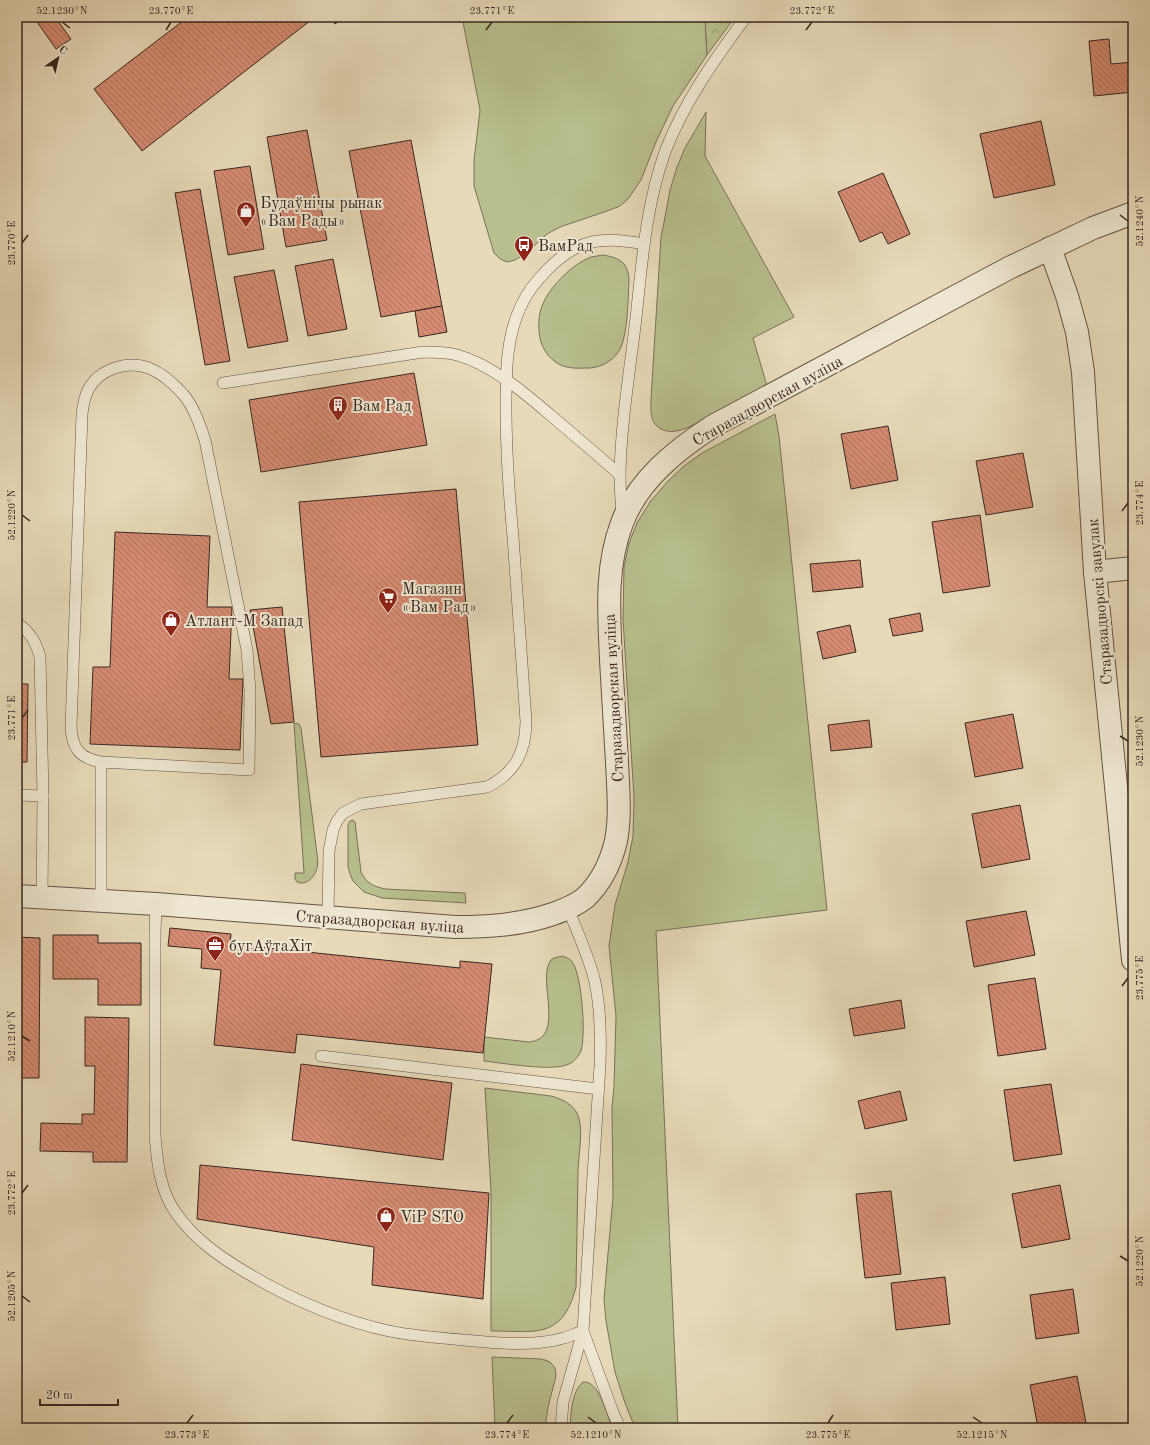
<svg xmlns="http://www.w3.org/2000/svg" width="1150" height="1445" font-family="'Old Standard TT',serif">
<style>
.grass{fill:#b8bf8e;stroke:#787356}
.forest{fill:url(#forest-crowns);stroke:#787356}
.building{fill:url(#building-back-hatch);stroke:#38271d}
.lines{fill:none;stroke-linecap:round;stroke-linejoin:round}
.service-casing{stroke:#645444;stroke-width:12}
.minor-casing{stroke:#645444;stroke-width:24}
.service{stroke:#efe7d2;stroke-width:11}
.minor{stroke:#efe7d2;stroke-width:22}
.ticks{fill:none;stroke:#38271d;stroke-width:1.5}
.labels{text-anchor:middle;stroke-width:4;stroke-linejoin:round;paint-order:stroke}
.poi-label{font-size:16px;fill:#38271d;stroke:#efe7d2;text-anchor:start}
.street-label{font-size:16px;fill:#38271d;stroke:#efe7d2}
.neatline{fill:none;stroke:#38271d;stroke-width:1.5}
.ticks-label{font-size:10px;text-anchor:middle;fill:#38271d}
</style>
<defs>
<pattern id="forest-crowns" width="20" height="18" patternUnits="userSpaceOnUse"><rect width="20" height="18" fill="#b8bf8e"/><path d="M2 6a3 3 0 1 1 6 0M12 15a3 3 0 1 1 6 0" fill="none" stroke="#979b73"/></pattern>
<pattern id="building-back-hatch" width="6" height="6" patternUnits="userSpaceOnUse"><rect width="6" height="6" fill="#d68b72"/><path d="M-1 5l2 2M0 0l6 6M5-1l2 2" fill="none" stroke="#af725d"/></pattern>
</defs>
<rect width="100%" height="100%" fill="#e7dab9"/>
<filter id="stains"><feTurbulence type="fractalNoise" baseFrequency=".005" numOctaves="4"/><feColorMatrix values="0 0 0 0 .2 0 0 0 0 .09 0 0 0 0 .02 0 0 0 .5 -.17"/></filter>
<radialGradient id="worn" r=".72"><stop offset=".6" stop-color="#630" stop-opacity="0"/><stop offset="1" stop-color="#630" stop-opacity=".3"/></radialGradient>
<!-- grass -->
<g class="grass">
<path d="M462 17H705L707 55 673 106 656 142 641 180 628 199 620 206 610 210 560 227 547 234 524 255 515 260 507 262 500 259 494 253 474 186V160L480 110Z"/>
<path d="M706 112 705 156 794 317 753 338 767 386 691 426C681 431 665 436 655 424 650 418 651 407 651 399L661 237 666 212 670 190 677 167 685 148Z"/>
<path d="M603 255C620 258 628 262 629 280 628 298 628 331 621 347 616 359 603 367 590 368 581 368 572 369 563 366 551 361 545 353 541 342 538 332 538 318 541 309 547 289 572 264 591 257 595 256 599 256 603 255Z"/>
<path d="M775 414 779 436 827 910 656 931 678 1428H635L625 1403 615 1372 606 1321 604 1299 613 1197 612 1108 614 1086 616 1016 609 946 615 905 628 862 633 836 634 798 623 619 624 567 629 543 637 523 650 502 668 481 684 466 702 453Z"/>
<path d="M294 723 299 724 301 728 317 854C318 859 318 864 317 868 315 877 306 886 297 882L295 879V873H304Z"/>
<path d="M353 820 355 822 361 872C366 883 374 887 386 889L465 893 466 903 382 898 364 892 353 881 350 874 348 867V825L350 821Z"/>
<path d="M563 956C567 958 571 959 573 963 582 978 586 1034 581 1051 579 1056 574 1062 569 1064 554 1072 503 1063 484 1061V1037L529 1042C567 1039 536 979 551 960 554 957 559 957 563 956Z"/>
<path d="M485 1088 551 1096C562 1099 573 1104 578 1115 584 1132 578 1155 578 1173 577 1211 577 1249 576 1287 562 1340 536 1331 491 1331V1192Z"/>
<path d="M492 1357 542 1359 550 1362 555 1368 556 1376 548 1407 545 1428H495Z"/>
<path d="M583 1382C599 1380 607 1415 612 1428H570C571 1414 571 1392 583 1382Z"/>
</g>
<!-- forest -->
<path class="forest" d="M705 17H735L707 55Z"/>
<!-- building -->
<g class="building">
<path d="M38 17H55L71 39 56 49 35 19Z"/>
<path d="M188 17H315L142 151 94 89Z"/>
<path d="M330 17H345L335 24Z"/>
<path d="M1109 39 1111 64 1133 62V92L1094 96 1089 41Z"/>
<path d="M1041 121 1055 185 994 198 980 134Z"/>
<path d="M307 130 327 240 286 247 267 137Z"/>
<path d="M411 140 442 306 381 317 349 151Z"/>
<path d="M250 166 264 249 228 255 214 171Z"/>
<path d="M883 173 910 234 888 244 882 232 860 242 838 192Z"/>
<path d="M200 189 230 361 205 365 175 193Z"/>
<path d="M333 259 347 329 308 336 295 266Z"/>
<path d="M274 270 288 341 248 348 234 277Z"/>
<path d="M442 306 447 332 419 337 415 311Z"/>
<path d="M414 373 427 445 261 472 249 400Z"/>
<path d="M888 426 898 480 851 489 841 434Z"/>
<path d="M1023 453 1033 507 986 515 976 461Z"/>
<path d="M456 489 478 745 321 757 299 502Z"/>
<path d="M1130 497H1133V527Z"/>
<path d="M980 515 990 586 943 593 932 522Z"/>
<path d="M115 532 210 536 207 607H232L229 679H243L240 750 90 744 93 667H110Z"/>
<path d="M860 560 863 587 813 592 810 564Z"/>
<path d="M282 607 294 722 271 724 250 610Z"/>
<path d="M920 613 923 631 893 636 889 619Z"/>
<path d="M850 625 856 652 823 659 817 632Z"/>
<path d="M17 684H28L27 762H17Z"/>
<path d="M1013 714 1023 768 975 777 965 723Z"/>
<path d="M869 720 872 747 831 751 828 725Z"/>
<path d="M1020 805 1030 859 982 868 972 814Z"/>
<path d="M1026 911 1035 955 974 967 966 921Z"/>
<path d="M170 928 231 934 230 944 460 968V961L492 964 483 1053 297 1034 295 1053 214 1045 221 970 201 968 202 949 168 946Z"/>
<path d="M53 935H98V943H141V1005H98V979H53Z"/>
<path d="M17 937 40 938 39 1078H17Z"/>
<path d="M1035 978 1046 1049 998 1056 988 985Z"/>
<path d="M901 1000 905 1028 854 1036 849 1009Z"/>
<path d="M85 1017 129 1018 127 1162H93V1152L40 1151 41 1123 82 1124V1114H94L95 1066H85Z"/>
<path d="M301 1064 452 1083 443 1160 292 1140Z"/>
<path d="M1051 1084 1062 1154 1014 1161 1004 1090Z"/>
<path d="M900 1091 907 1120 865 1129 858 1101Z"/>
<path d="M200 1165 489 1193 483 1299 372 1285 374 1247 197 1219Z"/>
<path d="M1060 1185 1070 1239 1022 1248 1012 1194Z"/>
<path d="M891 1191 901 1274 865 1278 856 1194Z"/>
<path d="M945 1277 950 1324 896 1330 891 1283Z"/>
<path d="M1073 1289 1079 1333 1036 1339 1030 1295Z"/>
<path d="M1077 1376 1087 1428H1038L1030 1385Z"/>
</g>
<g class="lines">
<defs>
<g id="service">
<path d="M223 383 423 352C435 352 446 352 457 355 493 365 527 395 555 419 577 438 599 456 620 475"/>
<path d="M622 514C621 501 620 487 620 474 621 422 630 370 636 318 642 262 646 205 665 152 684 102 715 59 746 17"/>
<path d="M17 623C30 632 36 642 40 657L43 796"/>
<path d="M101 762C80 758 72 749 71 727L82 414C83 406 84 398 88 390 99 369 127 360 149 368 161 373 174 384 183 394 194 407 200 425 205 440L247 650 250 691 249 770 101 762V900"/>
<path d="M17 795 43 796 42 897"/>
<path d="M156 904 155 934V1135C157 1162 160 1191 176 1213 194 1239 220 1257 247 1273 291 1299 339 1320 389 1331 414 1336 439 1338 464 1340 496 1343 532 1347 564 1338 570 1336 577 1333 583 1331L614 1415 620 1428"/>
<path d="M328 917 329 851 333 830 337 821 343 813 361 804 487 787C515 773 526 752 526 721 522 660 517 598 513 537 509 494 506 450 506 407 506 373 506 337 521 306 527 292 537 280 548 269 579 238 603 236 644 244"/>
<path d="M321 1056 598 1089"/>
<path d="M561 1428 563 1402 583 1331 600 1066C601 1038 601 1010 595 982 589 957 578 933 568 909"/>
</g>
<g id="minor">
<path d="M1050 248 1067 296 1077 332 1083 372 1095 572 1133 960"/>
<path d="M1095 572 1133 568"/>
<path d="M17 896 156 904 455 927C489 927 520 925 553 914 564 910 575 906 585 898 601 883 611 862 616 841 621 815 618 788 617 762 615 728 613 694 611 660 609 614 605 567 622 523 638 480 676 450 713 426L1009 268 1093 228 1133 213"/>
</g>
</defs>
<!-- service casing -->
<use href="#service" class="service-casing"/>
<!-- minor casing -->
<use href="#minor" class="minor-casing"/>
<!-- service -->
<use href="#service" class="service"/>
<!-- minor -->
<use href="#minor" class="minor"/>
</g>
<!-- ticks -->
<path class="ticks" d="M62 22 70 28M166 30 171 22M486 30 492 22M806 30 812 22M1120 215 1128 221M22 243 28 235M1122 511 1128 503M22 515 30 521M22 718 28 710M1120 736 1128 741M1122 986 1128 978M22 1036 30 1041M22 1193 28 1185M1120 1256 1128 1261M22 1296 30 1302M588 1417 596 1423M973 1417 982 1423M187 1423 193 1415M507 1423 513 1415M828 1423 833 1415"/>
<!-- icons -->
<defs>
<symbol id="shop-pin" viewBox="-11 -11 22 30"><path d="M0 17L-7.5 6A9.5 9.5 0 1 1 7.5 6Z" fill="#8f2418" stroke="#efe7d2"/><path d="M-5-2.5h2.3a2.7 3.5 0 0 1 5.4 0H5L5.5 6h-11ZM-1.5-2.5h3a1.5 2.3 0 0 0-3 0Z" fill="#fff"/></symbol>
<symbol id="bus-pin" viewBox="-11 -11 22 30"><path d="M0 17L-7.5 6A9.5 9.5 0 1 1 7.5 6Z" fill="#8f2418" stroke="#efe7d2"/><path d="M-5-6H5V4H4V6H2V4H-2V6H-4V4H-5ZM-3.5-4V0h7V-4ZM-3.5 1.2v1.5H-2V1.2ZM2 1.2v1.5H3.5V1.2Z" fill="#fff"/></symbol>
<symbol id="building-pin" viewBox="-11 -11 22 30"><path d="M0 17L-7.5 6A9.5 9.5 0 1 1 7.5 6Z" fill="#8f2418" stroke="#efe7d2"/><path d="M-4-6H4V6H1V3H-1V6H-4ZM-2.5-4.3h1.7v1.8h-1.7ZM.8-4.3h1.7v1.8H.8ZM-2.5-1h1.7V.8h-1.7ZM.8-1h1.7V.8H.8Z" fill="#fff"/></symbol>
<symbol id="supermarket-pin" viewBox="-11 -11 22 30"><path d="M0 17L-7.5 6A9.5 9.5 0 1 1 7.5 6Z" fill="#8f2418" stroke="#efe7d2"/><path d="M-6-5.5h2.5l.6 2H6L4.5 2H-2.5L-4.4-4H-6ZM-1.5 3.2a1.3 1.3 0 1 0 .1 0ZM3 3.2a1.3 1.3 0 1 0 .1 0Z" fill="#fff"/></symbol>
<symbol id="office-pin" viewBox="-11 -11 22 30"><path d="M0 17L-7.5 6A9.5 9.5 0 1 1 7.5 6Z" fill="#8f2418" stroke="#efe7d2"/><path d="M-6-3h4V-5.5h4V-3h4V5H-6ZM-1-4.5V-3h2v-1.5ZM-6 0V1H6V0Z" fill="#fff"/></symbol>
</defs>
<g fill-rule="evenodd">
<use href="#shop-pin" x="235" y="200" width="22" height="30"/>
<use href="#bus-pin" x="513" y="234" width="22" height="30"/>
<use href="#building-pin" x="327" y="394" width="22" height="30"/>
<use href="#supermarket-pin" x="377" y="586" width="22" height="30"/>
<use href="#shop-pin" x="160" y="609" width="22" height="30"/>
<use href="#office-pin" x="204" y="934" width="22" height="30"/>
<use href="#shop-pin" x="375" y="1205" width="22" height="30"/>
</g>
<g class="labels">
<!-- poi labels -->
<g class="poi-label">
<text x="260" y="208">Будаўнічы рынак<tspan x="260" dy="18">«Вам Рады»</tspan></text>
<text x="538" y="251">ВамРад</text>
<text x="352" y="411">Вам Рад</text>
<text x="402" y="594">Магазин<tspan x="402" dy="18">«Вам Рад»</tspan></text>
<text x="185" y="626">Атлант-М Запад</text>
<text x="229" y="951">бугАўтаХіт</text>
<text x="400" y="1222">ViP STO</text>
</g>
<!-- street labels -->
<g class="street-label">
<text transform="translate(767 400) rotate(-29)" y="6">Старазадворская вуліца</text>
<text transform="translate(1099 602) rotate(-95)" y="6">Старазадворскі завулак</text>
<text transform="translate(613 698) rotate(-93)" y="6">Старазадворская вуліца</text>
<text transform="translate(380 921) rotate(4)" y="6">Старазадворская вуліца</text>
</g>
</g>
<!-- margin -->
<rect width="1150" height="1445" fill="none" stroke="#e7dab9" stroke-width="44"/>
<!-- north arrow -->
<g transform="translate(58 58) rotate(34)" stroke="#efe7d2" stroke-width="3" paint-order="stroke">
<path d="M0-3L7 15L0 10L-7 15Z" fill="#38271d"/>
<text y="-6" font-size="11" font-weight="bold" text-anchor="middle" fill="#38271d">С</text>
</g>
<!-- scale -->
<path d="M40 1399v6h78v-6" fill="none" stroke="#38271d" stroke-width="2"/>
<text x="46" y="1399" font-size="12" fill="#38271d" stroke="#efe7d2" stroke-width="3" paint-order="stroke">20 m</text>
<rect x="22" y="22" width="1106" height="1401" class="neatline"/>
<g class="ticks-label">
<text x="62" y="14">52.1230°N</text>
<text x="171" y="14">23.770°E</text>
<text x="492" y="14">23.771°E</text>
<text x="812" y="14">23.772°E</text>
<text transform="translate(1139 221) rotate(-90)" y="4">52.1240°N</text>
<text transform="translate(11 243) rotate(-90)" y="4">23.770°E</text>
<text transform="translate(1139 503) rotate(-90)" y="4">23.774°E</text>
<text transform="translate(11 515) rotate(-90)" y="4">52.1220°N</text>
<text transform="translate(11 718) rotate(-90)" y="4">23.771°E</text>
<text transform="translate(1139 741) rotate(-90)" y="4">52.1230°N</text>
<text transform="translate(1139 978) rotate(-90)" y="4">23.775°E</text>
<text transform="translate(11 1036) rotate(-90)" y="4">52.1210°N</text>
<text transform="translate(11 1193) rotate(-90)" y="4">23.772°E</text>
<text transform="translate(1139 1261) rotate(-90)" y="4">52.1220°N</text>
<text transform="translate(11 1296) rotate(-90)" y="4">52.1205°N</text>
<text x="187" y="1438">23.773°E</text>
<text x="507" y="1438">23.774°E</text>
<text x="596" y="1438">52.1210°N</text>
<text x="828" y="1438">23.775°E</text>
<text x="982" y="1438">52.1215°N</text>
</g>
<rect width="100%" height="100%" filter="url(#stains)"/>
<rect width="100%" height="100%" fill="url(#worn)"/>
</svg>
